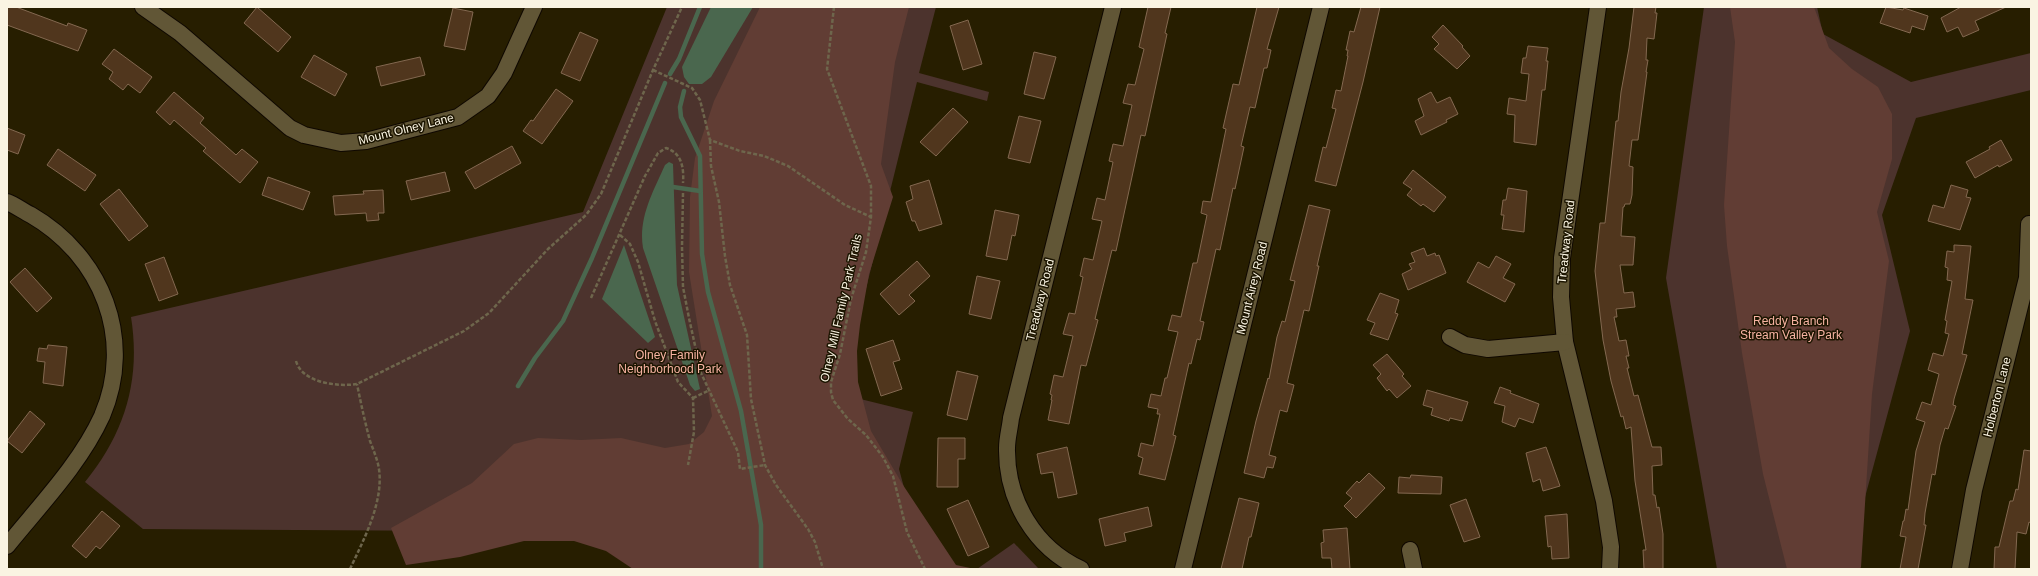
<svg xmlns="http://www.w3.org/2000/svg" width="2038" height="576" font-family="Arial,sans-serif">
<style>
.green{fill:#4c332d}
.forest{fill:#613d34}
.water{fill:#4a674e}
.lines{fill:none;stroke-linecap:round;stroke-linejoin:round}
.stream{stroke:#4a674e;stroke-width:4.5}
.building{fill:#50361d;stroke:#836850}
.minor-casing{stroke:#0f0800;stroke-width:18}
.path{stroke:#6e664c;stroke-width:2.5;stroke-dasharray:4 2;stroke-linecap:butt}
.minor{stroke:#615636;stroke-width:16}
.labels{text-anchor:middle;stroke-width:3;stroke-linejoin:round;paint-order:stroke}
.street-label{font-size:12px;fill:#faf4e2;stroke:#1c1500}
.park-label{font-size:12px;fill:#f7b3a2;stroke:#1c1500}
</style>
<rect width="100%" height="100%" fill="#271e00"/>
<!-- green -->
<g class="green">
<path d="M667 7H936L919 73 989 92 987 101 917 82 840 394 913 412 899 469 921 550 635 532 143 529 85 482C125 433 141 380 131 317L583 212Z"/>
<path d="M1704 7H1817L1823 34 1911 82 2031 53V90L1916 118 1882 215 1910 331 1851 549 1852 569H1717L1666 278Z"/>
<path d="M1014 543 1039 569H977Z"/>
</g>
<!-- forest -->
<g class="forest">
<path d="M760 7H909L895 62 881 164 893 197 869 274 860 325 857 351 858 382 871 431 903 485 956 565 975 569H633L606 551 574 541H524L460 557 406 565 391 528 472 483 514 444 538 438 581 440 621 438 665 448 689 444 704 432 712 416 689 272 690 197 695 158 714 101Z"/>
<path d="M1730 7H1814L1829 48 1852 69 1878 87 1892 114V159L1877 212 1889 261 1872 394 1861 567 1860 569H1787L1763 474 1742 353 1727 246 1724 205 1735 42Z"/>
</g>
<!-- water -->
<g class="water">
<path d="M711 7H753L711 77 702 84H689L684 77 682 67Z"/>
<path d="M669 162 673 164 677 285 700 389 695 391 690 385 643 248C638 218 653 192 665 165Z"/>
<path d="M624 245 655 337 648 343 602 299Z"/>
</g>
<g class="lines">
<!-- stream -->
<g class="stream">
<path d="M670 74 679 59 700 7"/>
<path d="M684 91 680 107 681 117 700 156 702 254 708 292 741 411 761 525V569"/>
<path d="M673 187 700 191"/>
<path d="M518 386 535 358 563 321 592 258 665 83"/>
</g>
</g>
<!-- building -->
<g class="building">
<path d="M7 7H16L67 26 68 23 87 30 78 51 7 25Z"/>
<path d="M257 7 291 37 278 52 244 23Z"/>
<path d="M1148 7H1171L1165 33 1167 34 1145 136 1141 135 1116 251 1112 250 1095 319 1098 320 1086 366 1081 365 1069 424 1048 420 1052 400H1051L1052 395 1050 394 1054 375 1063 377 1073 336 1063 334 1069 313 1075 314 1083 277 1080 276 1084 258 1093 260 1102 221 1092 219 1097 198 1105 200 1113 162 1109 161 1113 144 1123 146 1132 105 1123 103 1128 84 1135 85 1144 49 1139 47Z"/>
<path d="M1257 7H1279L1267 49 1271 50 1267 68H1264L1255 108 1250 107 1241 146 1244 147 1235 189 1233 188 1220 250 1216 249 1200 321 1204 322 1200 340 1197 339 1191 364 1189 363 1173 435 1176 436 1165 480 1139 474 1143 458 1138 456 1141 443 1153 446 1160 414H1157L1158 409 1148 407 1151 394 1161 396 1165 378H1167L1178 332 1168 330 1172 315 1181 317 1193 263H1197L1207 215 1201 213 1203 201 1211 202 1226 129 1223 128 1233 84 1239 85Z"/>
<path d="M1361 7H1380L1363 82 1336 186 1315 181 1323 147 1326 148 1336 109 1332 108 1336 90 1341 91 1348 56H1347L1348 50H1346L1350 31 1354 32Z"/>
<path d="M1634 7H1656L1655 13H1657L1654 39 1647 38 1646 60H1648L1646 72H1647L1638 140H1632L1629 166 1633 167 1632 195 1630 204H1625L1624 207H1623L1621 236 1635 237 1633 265H1620L1624 293 1633 292 1635 307 1616 309 1617 317H1614L1619 341 1626 340 1629 356H1626L1629 368H1627L1634 396 1638 395 1652 447H1661L1662 465 1652 466 1653 495H1655L1657 508 1659 507 1663 534V569H1644L1643 550H1646L1635 481 1631 427 1626 429 1623 416 1621 417 1611 381 1603 340 1595 271 1600 223H1605L1616 121H1618L1621 92 1629 48Z"/>
<path d="M1886 7 1903 10 1904 8 1928 16 1924 30 1912 26 1910 33 1880 23Z"/>
<path d="M1961 7H2006L1975 21 1979 30 1963 37 1958 27 1947 32 1941 18Z"/>
<path d="M453 8 473 12 465 50 444 46Z"/>
<path d="M968 20 982 64 963 70 950 26Z"/>
<path d="M1443 25 1463 46 1462 47 1470 56 1457 69 1434 49 1439 44 1432 37Z"/>
<path d="M580 32 598 40 580 81 561 73Z"/>
<path d="M1528 46 1548 48 1546 61H1548L1545 90H1542L1536 145 1514 142 1515 115 1507 114 1509 98 1526 101 1529 74 1521 73 1523 58H1526Z"/>
<path d="M114 49 152 77 140 93 128 84 123 90 109 79 113 72 102 64Z"/>
<path d="M1034 52 1056 57 1044 99 1024 94Z"/>
<path d="M314 55 347 74 335 96 301 77Z"/>
<path d="M420 57 425 75 381 86 376 67Z"/>
<path d="M556 89 573 101 542 144 523 131 531 120 533 121Z"/>
<path d="M174 92 204 118 200 123 236 155 242 149 258 162 240 183 203 151 206 148 174 120 170 125 156 112Z"/>
<path d="M1431 92 1437 103 1450 97 1458 114 1446 120 1447 122 1421 135 1415 121 1424 116 1418 99Z"/>
<path d="M953 108 968 122 936 156 920 142Z"/>
<path d="M1019 116 1041 121 1030 163 1008 158Z"/>
<path d="M7 128 25 135 18 154 7 150Z"/>
<path d="M2001 140 2012 160 1999 167 1998 165 1975 178 1966 162 1990 149 1989 147Z"/>
<path d="M512 146 521 163 475 189 465 172Z"/>
<path d="M58 149 96 175 85 191 47 165Z"/>
<path d="M1413 170 1446 197 1434 212 1423 204 1421 206 1407 195 1412 189 1403 183Z"/>
<path d="M445 172 450 191 411 200 406 181Z"/>
<path d="M268 177 310 192 303 210 262 195Z"/>
<path d="M929 180 942 224 919 231 915 221H912L906 202 913 199 910 186Z"/>
<path d="M1951 185 1968 190 1966 197 1971 198 1960 230 1928 221 1933 205 1944 208Z"/>
<path d="M1508 188 1527 191 1524 232 1502 229 1504 215H1501L1503 200H1506Z"/>
<path d="M119 189 148 226 129 241 100 204Z"/>
<path d="M383 190 384 213H378L379 220 367 221 366 213 335 215 333 196 364 194 363 191Z"/>
<path d="M1309 205 1330 210 1317 266H1319L1309 311 1304 310 1287 383 1294 385 1287 412 1280 410 1269 455 1276 457 1273 468 1267 467 1264 478 1244 473 1256 421 1268 378 1269 379 1277 337 1282 321 1285 322 1295 281 1290 280Z"/>
<path d="M995 210 1019 215 1015 236 1012 235 1007 260 986 256Z"/>
<path d="M1954 245 1971 246 1965 299 1973 300 1962 354 1967 355 1954 399 1953 405 1956 406 1948 429 1945 428 1940 445 1935 475 1932 474 1925 513 1924 525H1926L1918 569H1900L1906 537 1900 536 1903 521H1904L1906 509 1908 510 1916 451 1925 422 1916 419 1922 402 1931 405 1939 374 1928 370 1933 353 1943 356 1949 334 1945 333 1947 321 1945 320 1952 281 1947 280 1948 268 1945 267 1947 251 1954 252Z"/>
<path d="M1424 248 1427 256 1435 253 1436 256 1439 255 1446 273 1408 290 1402 274 1412 269 1409 264 1415 262 1411 253Z"/>
<path d="M1496 256 1511 264 1503 278 1515 284 1505 302 1467 282 1478 262 1489 268Z"/>
<path d="M164 257 178 294 159 301 145 264Z"/>
<path d="M917 261 930 276 909 295 915 301 899 315 880 294Z"/>
<path d="M25 268 52 298 37 312 10 282Z"/>
<path d="M977 276 1000 281 991 319 969 314Z"/>
<path d="M1380 293 1399 300 1395 313 1398 314 1388 340 1370 334 1375 323 1367 320Z"/>
<path d="M893 340 900 360 893 362 902 389 881 396 866 349Z"/>
<path d="M48 345 67 347 63 386 43 383 45 362 37 361 39 348 47 349Z"/>
<path d="M1387 354 1404 374 1402 376 1411 386 1397 398 1389 389 1387 391 1377 378 1381 374 1373 365Z"/>
<path d="M957 371 978 376 967 420 947 415Z"/>
<path d="M1500 387 1511 391 1510 393 1539 404 1533 423 1519 418 1515 427 1502 422 1505 406 1494 403Z"/>
<path d="M1427 390 1468 402 1462 421 1450 418 1449 421 1431 415 1433 408 1423 405Z"/>
<path d="M30 411 45 424 22 453 7 441Z"/>
<path d="M938 438H965V459H958V487H937Z"/>
<path d="M1067 447 1077 494 1058 498 1053 472 1041 474 1037 454Z"/>
<path d="M1546 447 1560 486 1543 491 1540 479 1533 482 1526 453Z"/>
<path d="M2024 450 2031 451V523L2029 522 2026 534 2017 532 2015 569H1994L1995 547H1999L2010 501H2013L2016 489 2018 490Z"/>
<path d="M1369 473 1385 488 1356 518 1344 506 1352 498 1346 493 1357 481 1359 483Z"/>
<path d="M1411 475 1442 477 1441 494 1398 493 1399 477 1410 478Z"/>
<path d="M1239 498 1259 503 1251 537H1249L1242 569H1221Z"/>
<path d="M1466 499 1480 537 1464 542 1450 505Z"/>
<path d="M968 500 989 547 968 556 947 509Z"/>
<path d="M1148 507 1152 526 1124 533 1126 541 1105 546 1099 519Z"/>
<path d="M102 511 120 526 100 549 96 546 86 558 72 546Z"/>
<path d="M1567 514 1569 558 1552 559 1551 546 1548 547 1545 516Z"/>
<path d="M1347 528 1350 569H1332L1331 558H1322L1321 543 1324 542 1323 530Z"/>
</g>
<g class="lines">
<defs>
<g id="minor">
<path d="M143 7 180 33 290 128 304 135 341 143 366 141 458 117 488 96 504 73 534 7"/>
<path d="M1598 7 1562 258 1561 297 1565 342 1604 501 1611 547 1610 569"/>
<path d="M7 202C15 205 23 211 31 215 102 256 135 339 102 416 80 464 40 505 7 546"/>
<path d="M1450 337 1465 345 1488 349 1565 342"/>
<path d="M1410 550 1414 569"/>
<path d="M1081 569C1035 548 1006 500 1007 448 1007 438 1010 428 1011 418L1113 7"/>
<path d="M1183 569 1321 7"/>
<path d="M1960 569 1974 490 2027 278 2029 224"/>
</g>
</defs>
<!-- minor casing -->
<use href="#minor" class="minor-casing"/>
<!-- path -->
<g class="path">
<path d="M834 7 827 69 871 186V217L866 252 851 299 840 354 831 382V392L833 400 848 419 866 435 883 457 893 476 907 532 925 569"/>
<path d="M653 70 692 88 700 100 710 140 740 151 764 156 788 166 845 205 871 217"/>
<path d="M710 140 711 166 719 202 725 256 730 285 747 335 751 399 765 465 776 485 808 529 815 542 823 569"/>
<path d="M683 193 682 247 683 287 689 318 701 373 738 452 740 469 765 465"/>
<path d="M620 235 630 244 638 262 655 321 678 382 693 398 694 432 688 465"/>
<path d="M591 298 645 176 658 153 666 148C682 153 684 168 683 183"/>
<path d="M296 361C302 383 338 387 357 384L464 331 489 313 548 249 586 215 601 194 653 70 682 7"/>
<path d="M693 398 710 390"/>
<path d="M350 569C364 539 386 498 378 464 376 456 373 449 370 441 365 422 361 404 357 384"/>
</g>
<!-- minor -->
<use href="#minor" class="minor"/>
</g>
<g class="labels">
<!-- street labels -->
<g class="street-label">
<text transform="translate(406 129) rotate(-14)" y="4">Mount Olney Lane</text>
<text transform="translate(1566 242) rotate(-84)" y="4">Treadway Road</text>
<text transform="translate(1252 288) rotate(-76)" y="4">Mount Airey Road</text>
<text transform="translate(1040 300) rotate(-76)" y="4">Treadway Road</text>
<text transform="translate(841 308) rotate(-77)" y="4">Olney Mill Family Park Trails</text>
<text transform="translate(1997 397) rotate(-76)" y="4">Holberton Lane</text>
</g>
<!-- park labels -->
<g class="park-label">
<text x="1791" y="325">Reddy Branch<tspan x="1791" dy="14">Stream Valley Park</tspan></text>
<text x="670" y="359">Olney Family<tspan x="670" dy="14">Neighborhood Park</tspan></text>
</g>
</g>
<!-- border -->
<rect width="2038" height="576" fill="none" stroke="#faf4e2" stroke-width="16"/>
</svg>
